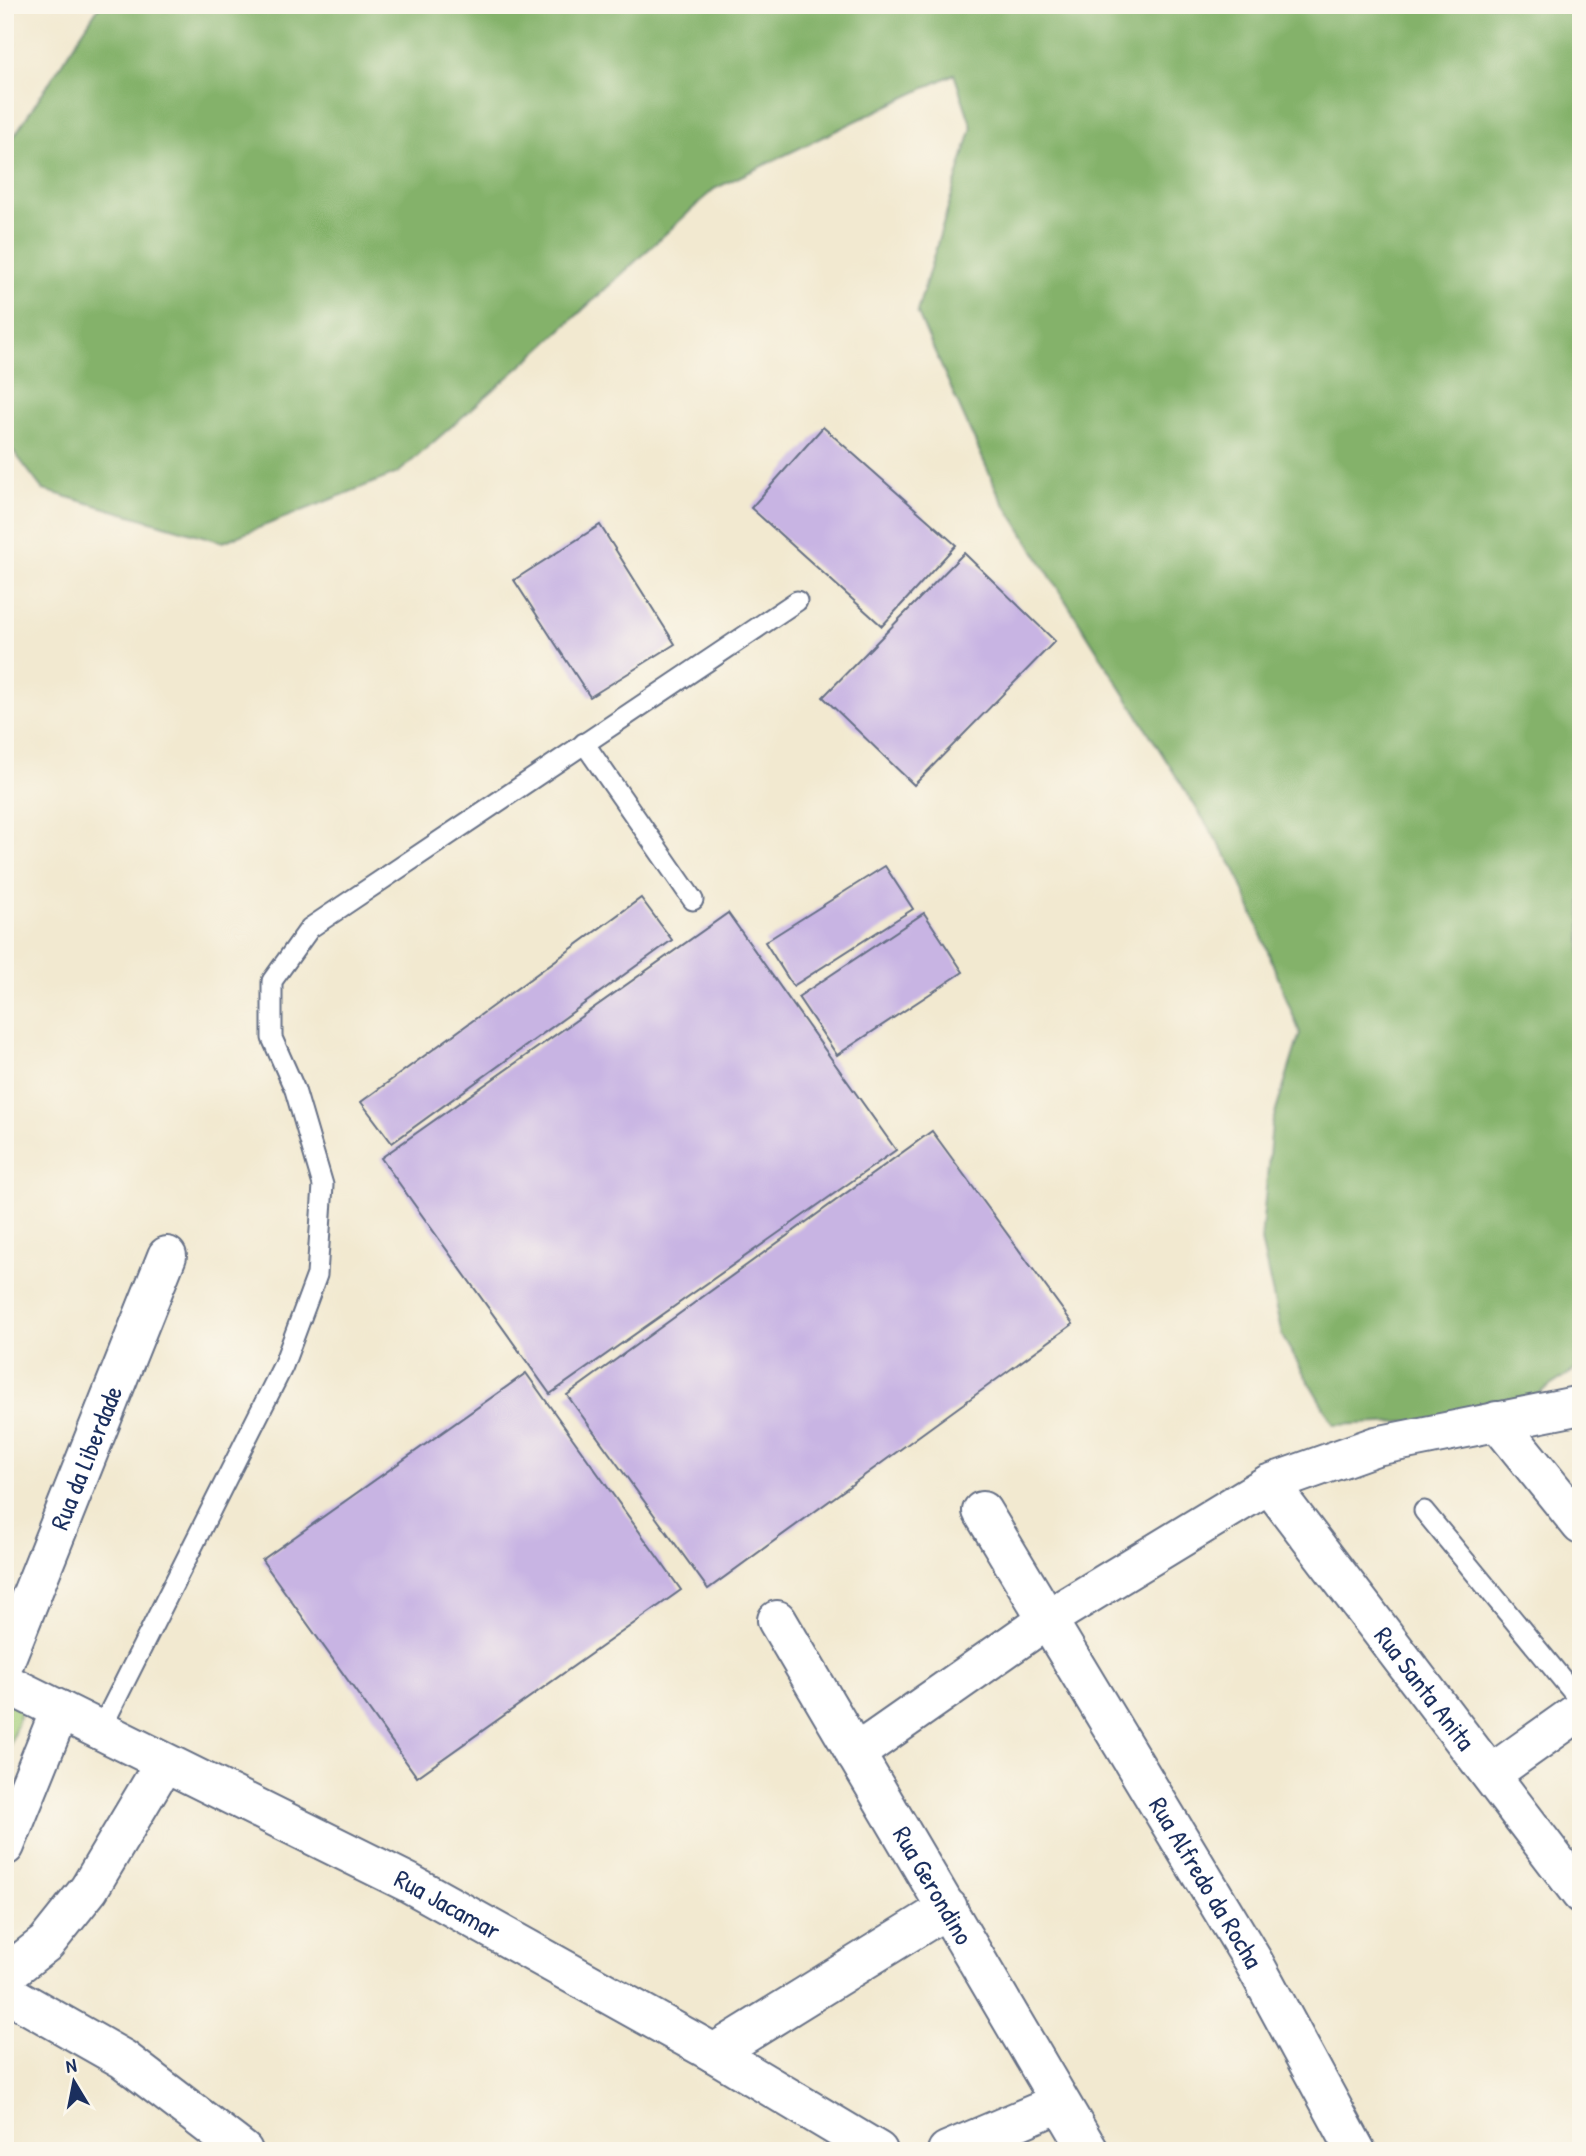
<svg xmlns="http://www.w3.org/2000/svg" width="1586" height="2156" font-family="'Patrick Hand',sans-serif">
<style>
.green{fill:#a6cf7a;stroke:#607f6c;stroke-width:2}
.forest{fill:#84b26a;stroke:#507064;stroke-width:2}
.building{fill:#c8b4e3}
.lines{fill:none;stroke-linecap:round;stroke-linejoin:round}
.lane-casing{stroke:#667086;stroke-width:23}
.street-casing{stroke:#667086;stroke-width:42}
.lane{stroke:#fff;stroke-width:19}
.street{stroke:#fff;stroke-width:38}
.labels{text-anchor:middle;stroke-width:6;stroke-linejoin:round;paint-order:stroke}
.street-label{font-size:26px;fill:#1b2f5e;stroke:#fbf7ec}
</style>
<rect width="100%" height="100%" fill="#fbf7ec"/>
<filter id="ink" filterUnits="userSpaceOnUse"><feTurbulence type="fractalNoise" baseFrequency=".0143" numOctaves="2"/><feDisplacementMap in="SourceGraphic" scale="14" xChannelSelector="R" yChannelSelector="G"/><feConvolveMatrix kernelMatrix="1 2 1 2 8 2 1 2 1" color-interpolation-filters="sRGB"/></filter>
<filter id="wash" filterUnits="userSpaceOnUse"><feTurbulence type="fractalNoise" baseFrequency=".00686" numOctaves="4" result="noise"/><feDisplacementMap in="SourceGraphic" scale="28" xChannelSelector="R" yChannelSelector="G"/><feGaussianBlur stdDeviation="1.57" result="paint"/><feColorMatrix in="noise" values="0 0 0 0 0 0 0 0 0 0 0 0 0 0 0 0 0 1.4 0 .05"/><feComposite in="paint" operator="in"/></filter>
<g filter="url(#wash)">
<rect width="100%" height="100%" fill="#f2e9d0"/>
<!-- green -->
<path class="green" d="M5 1688 21 1711 5 1760Z"/>
<!-- forest -->
<path class="forest" d="M100 5H1581V1366L1500 1418 1334 1425 1282 1336 1261 1241 1272 1124 1300 1033 1236 871 999 495 917 312 972 127 954 74 714 189 537 352 398 473 223 542 43 490 5 440V150Z"/>
<g id="blocks">
<!-- building -->
<g class="building">
<path d="M823 427 956 545 882 626 751 508Z"/>
<path d="M600 525 675 644 590 697 514 580Z"/>
<path d="M964 553 1055 641 914 785 823 697Z"/>
<path d="M885 866 913 909 793 986 765 942Z"/>
<path d="M641 898 672 940 392 1143 361 1102Z"/>
<path d="M728 913 896 1150 550 1394 381 1158Z"/>
<path d="M924 913 963 972 837 1055 798 997Z"/>
<path d="M932 1131 1073 1324 708 1589 567 1395Z"/>
<path d="M526 1373 681 1590 417 1777 262 1560Z"/>
</g>
</g>
</g>
<g filter="url(#ink)">
<use href="#blocks" fill-opacity="0" stroke="#667086" stroke-width="2"/>
<g class="lines">
<defs>
<g id="lane">
<path d="M584 743 693 900"/>
<path d="M1424 1511 1581 1702"/>
<path d="M100 1731 283 1366 317 1275 323 1185 295 1090 272 1038V981L310 928 797 601"/>
</g>
<g id="street">
<path d="M1497 1421 1581 1525"/>
<path id="s1" d="M1269 1484 1581 1894"/>
<path id="s2" d="M982 1511 1253 1961 1356 2151"/>
<path id="s3" d="M777 1620 1089 2151"/>
<path id="s4" d="M5 1661 167 1256"/>
<path id="s5" d="M5 1683 409 1883 714 2053 878 2151"/>
<path d="M855 1754 1049 1618 1269 1484 1376 1446 1581 1405"/>
<path d="M1491 1774 1581 1710"/>
<path d="M5 1846 60 1710"/>
<path d="M5 1975 46 1943 89 1889 164 1763"/>
<path d="M5 1992 123 2059 243 2151"/>
<path d="M714 2053 948 1908"/>
<path d="M947 2151 1060 2103"/>
</g>
</defs>
<!-- lane casing -->
<use href="#lane" class="lane-casing"/>
<!-- street casing -->
<use href="#street" class="street-casing"/>
<!-- lane -->
<use href="#lane" class="lane"/>
<!-- street -->
<use href="#street" class="street"/>
</g>
</g>
<g class="labels">
<!-- street labels -->
<g class="street-label">
<text dy="9" stroke="none"><textPath href="#s4" startOffset="219">Rua da Liberdade</textPath></text>
<text dy="9" stroke="none"><textPath href="#s1" startOffset="257">Rua Santa Anita</textPath></text>
<text dy="9" stroke="none"><textPath href="#s2" startOffset="434">Rua Alfredo da Rocha</textPath></text>
<text dy="9" stroke="none"><textPath href="#s3" startOffset="308">Rua Gerondino</textPath></text>
<text dy="9" stroke="none"><textPath href="#s5" startOffset="495">Rua Jacamar</textPath></text>
</g>
</g>
<!-- margin -->
<rect width="1586" height="2156" fill="none" stroke="#fbf7ec" stroke-width="28"/>
<!-- north arrow -->
<g transform="translate(74 2082) rotate(350)" stroke="#fbf7ec" stroke-width="5" paint-order="stroke">
<path d="M0-5L12 26L0 18L-12 26Z" fill="#1b2f5e"/>
<text y="-10" font-size="19" font-weight="bold" text-anchor="middle" fill="#1b2f5e">N</text>
</g>
</svg>
